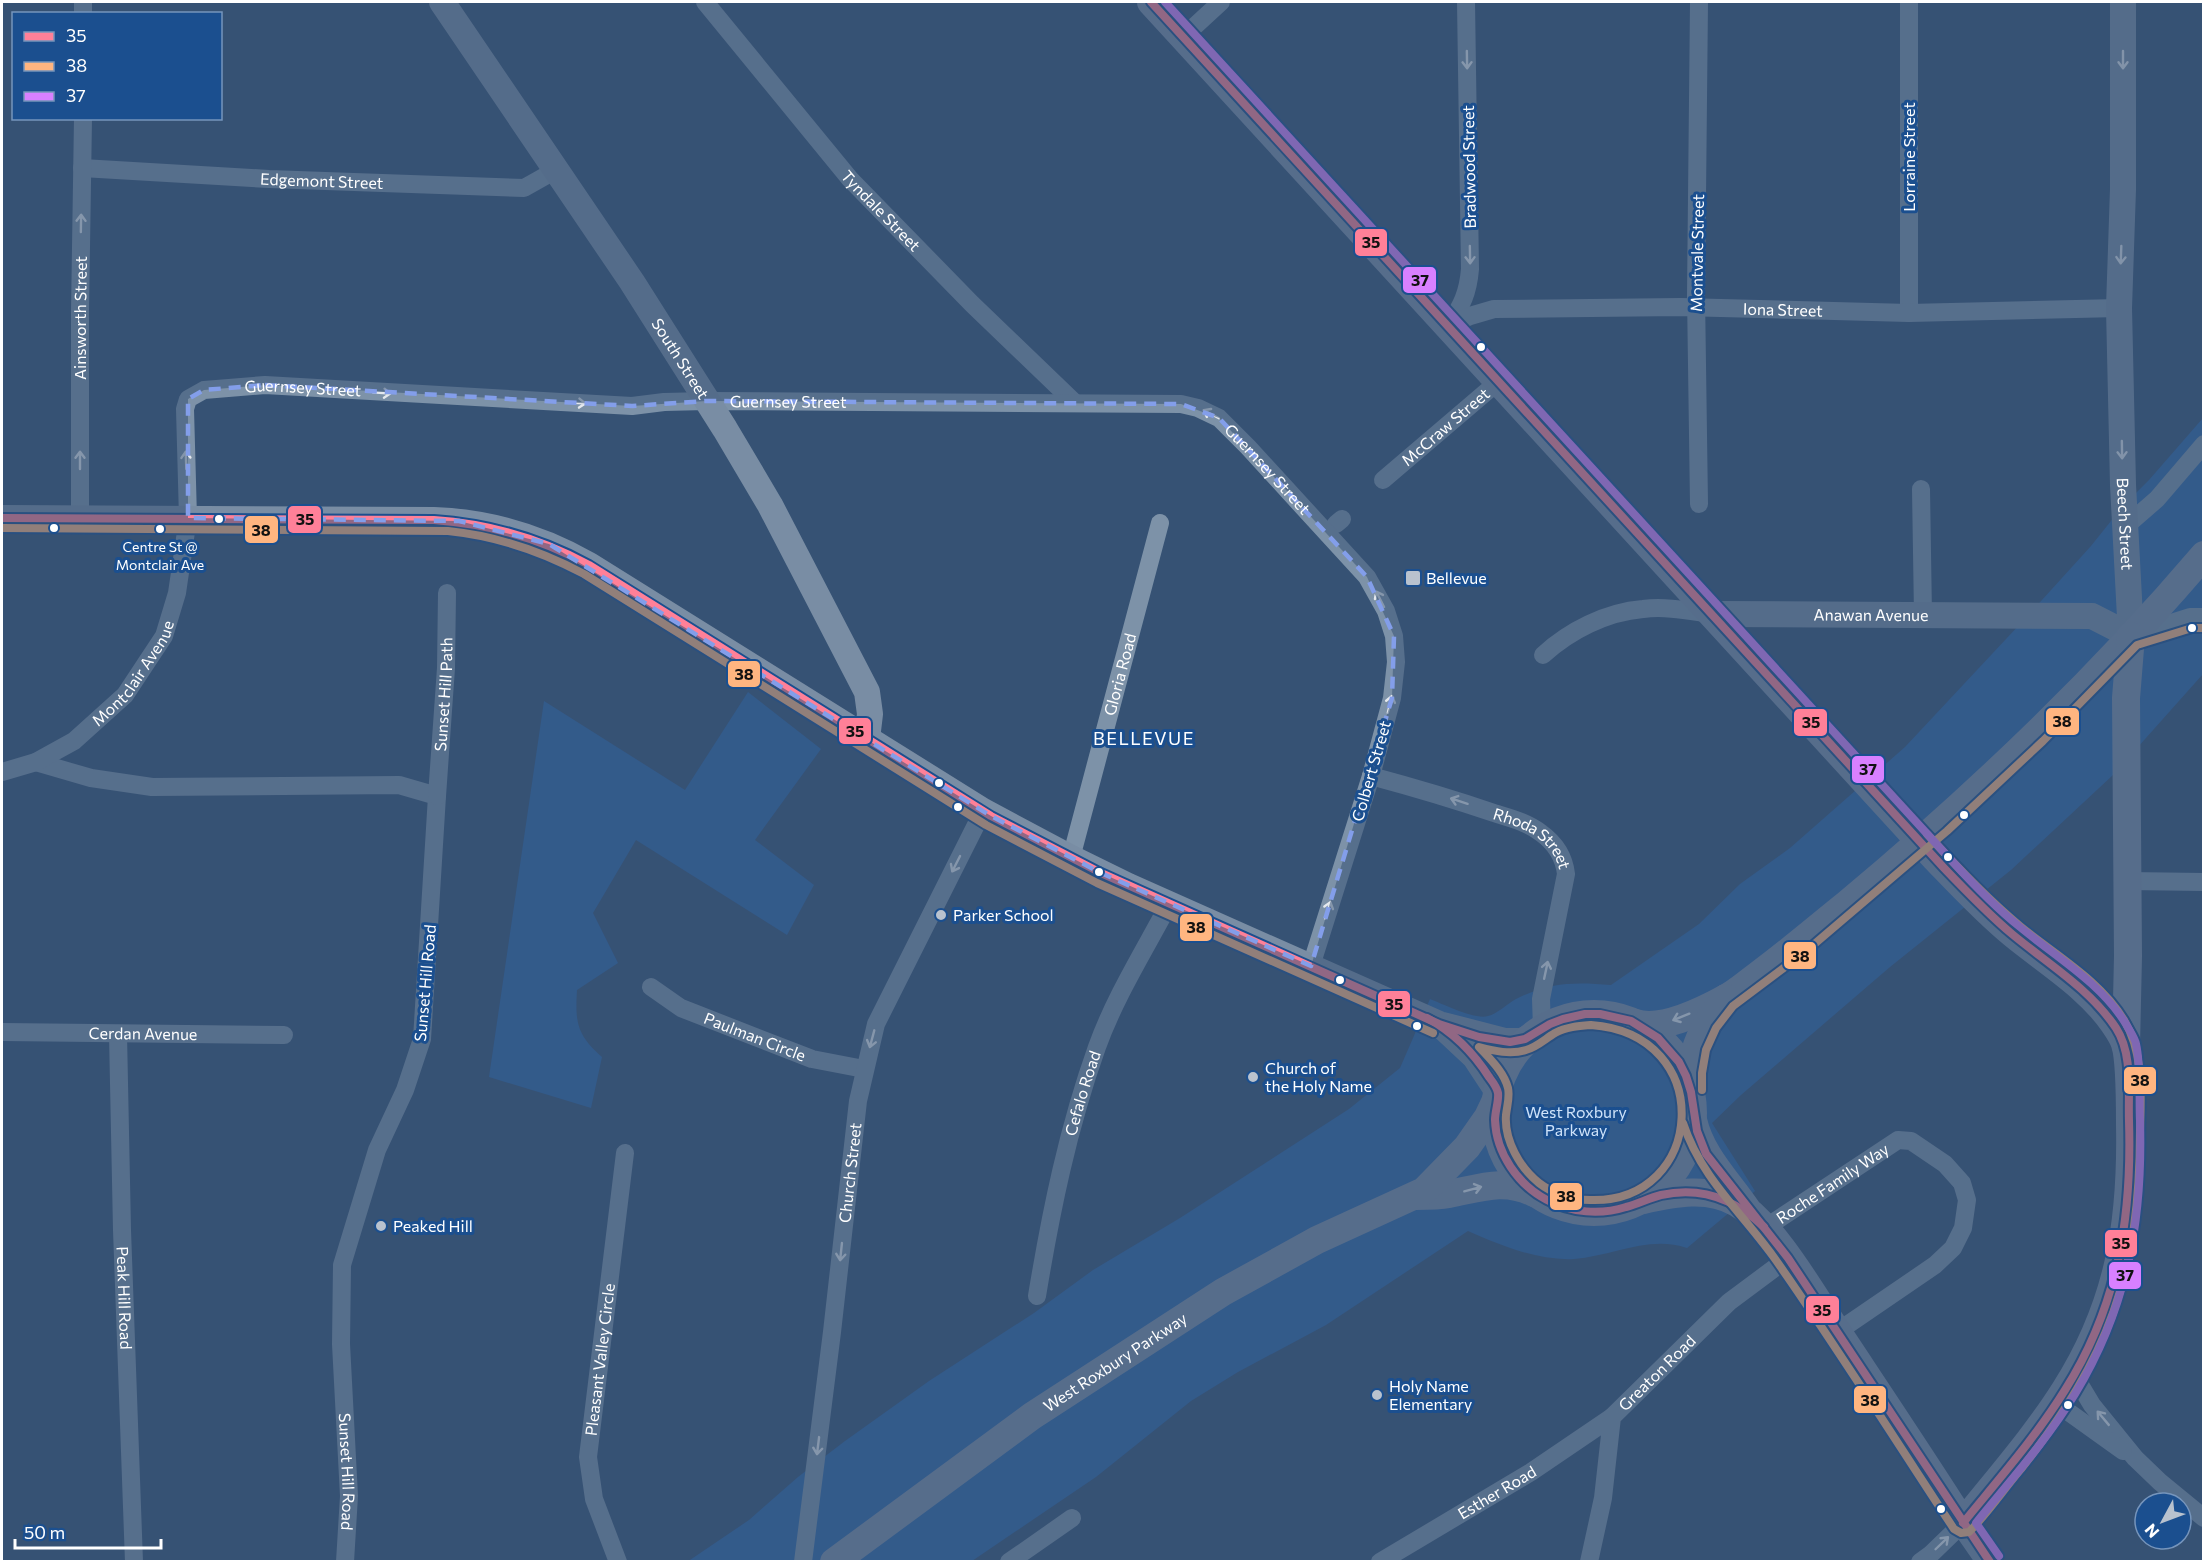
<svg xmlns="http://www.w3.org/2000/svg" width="2205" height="1563" font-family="Commissioner,sans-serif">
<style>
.green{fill:#2f66a5}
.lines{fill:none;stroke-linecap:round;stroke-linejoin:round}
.street{stroke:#7d92a8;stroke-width:18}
.secondary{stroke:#798da4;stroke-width:26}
.primary{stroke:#7d8ea7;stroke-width:28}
.bus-1-casing{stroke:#1b4f8f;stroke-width:12}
.bus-2-casing{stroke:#1b4f8f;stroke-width:12}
.bus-3-casing{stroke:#1b4f8f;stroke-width:12}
.bus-1{stroke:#ff8098;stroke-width:8}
.bus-2{stroke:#ffb580;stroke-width:8}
.bus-3{stroke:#d880ff;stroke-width:8}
.oneway{stroke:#e5e9ee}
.oneway2{stroke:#dee2e8}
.oneway3{stroke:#e5e8ed}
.marked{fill:none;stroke:#839eea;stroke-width:4.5;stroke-dasharray:12 8;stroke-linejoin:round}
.bus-dot{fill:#fff;stroke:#1b4f8f;stroke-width:2}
.poi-dot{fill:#b9c2ce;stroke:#1b4f8f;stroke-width:2}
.labels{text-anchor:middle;stroke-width:6;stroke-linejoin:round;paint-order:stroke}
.bus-label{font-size:14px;fill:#fff;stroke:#1b4f8f}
.street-label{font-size:16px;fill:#fff;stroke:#1b4f8f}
.poi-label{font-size:16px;fill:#fff;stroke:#1b4f8f;text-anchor:start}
.park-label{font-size:16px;fill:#cfe3fa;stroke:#1b4f8f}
.neighbourhood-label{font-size:18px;letter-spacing:1.5px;fill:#fff;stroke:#1b4f8f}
.line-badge{stroke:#1b4f8f;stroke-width:2}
.pale-badge-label{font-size:16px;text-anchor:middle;font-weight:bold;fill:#111}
</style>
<rect width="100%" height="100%" fill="#365274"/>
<!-- green -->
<g class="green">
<path d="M2203 418V674L2113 775 2011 870 1890 967 1741 1095 1712 1123 1755 1191 1687 1248C1649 1235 1613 1256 1574 1259 1538 1261 1500 1245 1468 1231L1326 1325 1238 1372 1191 1401 1096 1477 972 1561 687 1562 749 1520 798 1477 845 1441 929 1381 1034 1313 1093 1270 1180 1218 1349 1109 1400 1068 1430 999C1443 1004 1475 1020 1488 1016 1497 1014 1507 1004 1516 999 1550 982 1574 982 1611 985L1699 924 1740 884 1790 848 1905 747 2021 623 2091 546 2123 506 2149 480Z"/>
<path d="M748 692 821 749 755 840 814 885 787 935 636 840 593 913 618 963 577 990C575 1023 577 1035 602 1057L591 1108 489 1077 544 701 685 790Z"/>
</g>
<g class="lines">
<!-- street -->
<g class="street">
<path d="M83 2V14"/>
<path id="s1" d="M705 2 850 179 972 304 1075 403"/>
<path d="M1699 2 1696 295 1699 504"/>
<path d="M1183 37 1221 2"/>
<path id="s2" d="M82 168 269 179 524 188 556 170"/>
<path d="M1909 313V2"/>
<path d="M1449 325C1462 305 1468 293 1470 269L1466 2"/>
<path id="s3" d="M1448 326 1470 316 1494 309 1681 307 1909 313 2119 308"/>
<path id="s4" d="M1383 480 1499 381"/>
<path d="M1921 489 1923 615"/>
<path id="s5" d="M80 518V312L83 118"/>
<path d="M1336 524 1342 519"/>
<path d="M2126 526 2157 499 2204 444"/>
<path d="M2136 634 2190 617H2204"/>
<path d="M1543 655C1569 631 1606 612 1643 609 1666 606 1690 611 1712 614"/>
<path id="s6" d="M36 762 91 778 152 787 399 785 437 796 422 1039 405 1090 377 1150 342 1265 341 1344 349 1496 345 1562"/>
<path id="s7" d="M2 772 36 762 74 741 125 695 164 636 177 593 188 518 185 409 188 399 204 390 265 385 632 406 664 402 706 401 1181 404 1198 408 1219 418 1248 447 1367 577 1386 611 1394 636 1396 662 1392 698 1371 776 1311 966"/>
<path id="s8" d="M1371 776C1412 787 1453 799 1494 813 1510 818 1527 822 1541 833 1555 843 1564 857 1566 874L1541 999 1542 1028"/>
<path id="s9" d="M437 796 446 668 447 593"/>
<path id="s10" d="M1071 858 1160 523"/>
<path d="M2127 881 2204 882"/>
<path id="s11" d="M651 987 681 1008 812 1059 864 1069"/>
<path id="s12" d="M2 1032 284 1035"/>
<path id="s13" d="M118 1034 122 1230 134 1562"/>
<path id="s14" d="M1765 1228 1898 1140 1911 1141 1945 1164 1962 1183 1967 1200 1963 1228 1953 1248 1935 1265 1837 1332"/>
<path id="s15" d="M1037 1296C1051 1211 1068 1128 1097 1047 1115 997 1144 951 1169 904"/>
<path d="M2074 1375 2092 1405 2135 1458 2160 1482 2204 1518"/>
<path d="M2056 1403 2123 1451"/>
<path id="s16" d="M618 1562 594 1499 588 1457 625 1153"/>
<path id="s17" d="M803 1562 832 1332 858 1101 876 1024 983 811"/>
<path d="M1009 1562 1072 1518"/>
<path id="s18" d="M1380 1562 1531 1472 1612 1417"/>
<path id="s19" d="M1589 1562 1603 1498 1612 1417 1729 1302 1788 1258"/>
<path d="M1920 1562 1931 1554 1963 1523"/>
</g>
<!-- secondary -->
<g class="secondary">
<path id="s20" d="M442 2 632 282 725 429 770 505 867 692 870 714 867 739"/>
<path id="s21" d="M2123 2V189L2119 308 2123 485 2131 636"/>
<path d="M2 518 434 520C490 522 540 537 589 565L983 811 1071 858 1128 886 1439 1024 1505 1041H1522L1532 1036"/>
<path id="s22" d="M1712 614 2092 616 2131 636"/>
<path d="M1444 1028 1475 1057 1498 1092"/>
<path d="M1963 1523 1990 1562"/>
</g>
<!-- primary -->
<g class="primary">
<path d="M1151 2 1935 858C1960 884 1985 911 2013 934 2047 962 2089 987 2114 1024 2118 1030 2123 1037 2125 1044 2130 1059 2130 1107 2130 1125 2132 1223 2119 1305 2065 1390 2036 1436 1998 1479 1963 1523 1921 1457 1878 1393 1835 1328 1812 1293 1772 1224 1737 1203 1709 1186 1674 1193 1643 1200"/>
<circle cx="1594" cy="1113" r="99"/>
<path d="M1635 1023C1662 1031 1700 1012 1724 999 1736 993 1747 983 1758 975 1788 953 1817 928 1847 904 1974 798 2096 682 2204 555"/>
<path d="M2126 1046 2128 956 2126 698 2131 636"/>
<path d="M1691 1088C1689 1054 1704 1023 1726 998"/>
<path d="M1693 1120C1701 1155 1726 1179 1746 1208"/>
<path d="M1416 1196C1427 1196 1438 1196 1449 1194 1480 1188 1504 1178 1534 1193"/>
<path id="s23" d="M834 1562 1032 1416 1223 1292 1317 1240 1424 1191 1467 1147 1488 1117 1496 1100"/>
</g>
<defs>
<g id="bus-1">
<path d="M1151 2 1944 868C1966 891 1988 914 2012 934 2048 964 2090 989 2116 1028 2133 1054 2128 1091 2129 1121 2132 1218 2118 1306 2065 1390 2036 1437 1998 1480 1963 1523"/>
<path d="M2 518 434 520C490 524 540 538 589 565L991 816 1101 873 1439 1024 1479 1037 1510 1042 1525 1039 1550 1024 1563 1019 1585 1014H1600L1631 1021 1658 1038 1679 1062 1686 1076 1691 1092 1697 1131 1706 1154 1788 1258 1990 1562"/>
<path d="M1427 1018C1453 1032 1473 1052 1489 1077 1492 1081 1497 1087 1498 1093 1499 1101 1495 1111 1495 1120 1496 1153 1518 1185 1547 1200 1571 1213 1601 1215 1626 1207 1638 1204 1649 1198 1661 1195 1701 1186 1735 1199 1764 1227"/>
</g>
<g id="bus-2">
<path d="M2 528 448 531C497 536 541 551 584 574L986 825 1097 883 1433 1033"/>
<path d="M1591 1025C1718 1034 1706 1204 1590 1200 1573 1200 1553 1194 1539 1183 1520 1168 1504 1140 1506 1115 1507 1106 1510 1097 1508 1088 1504 1072 1490 1059 1479 1047 1494 1051 1511 1055 1526 1050 1537 1047 1545 1039 1555 1033 1566 1027 1579 1026 1591 1025Z"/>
<path d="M1702 1090V1073L1706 1050 1716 1028 1733 1006 1805 952 1947 831 2043 741 2137 645 2192 628H2204"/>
<path d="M1683 1123C1702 1181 1747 1217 1780 1266 1840 1352 1896 1441 1954 1529L1961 1533 1969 1532C1988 1513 2004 1489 2021 1469 2109 1358 2140 1273 2140 1131 2141 1094 2144 1053 2124 1020 2100 980 2055 955 2020 926 1986 898 1956 866 1927 834"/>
</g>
<path id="bus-3" d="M1165 2 1952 861C1973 884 1995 907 2020 927 2056 957 2101 983 2126 1024 2129 1030 2135 1038 2136 1044 2141 1066 2139 1099 2140 1121 2143 1221 2127 1308 2075 1394 2047 1440 2010 1481 1976 1523L1999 1556"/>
</defs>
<!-- bus-1 casing -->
<use href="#bus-1" class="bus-1-casing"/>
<!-- bus-2 casing -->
<use href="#bus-2" class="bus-2-casing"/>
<!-- bus-3 casing -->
<use href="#bus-3" class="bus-3-casing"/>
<!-- bus-1 -->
<use href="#bus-1" class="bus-1"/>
<!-- bus-2 -->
<use href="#bus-2" class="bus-2"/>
<!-- bus-3 -->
<use href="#bus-3" class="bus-3"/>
</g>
<!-- one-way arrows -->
<defs><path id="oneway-shaft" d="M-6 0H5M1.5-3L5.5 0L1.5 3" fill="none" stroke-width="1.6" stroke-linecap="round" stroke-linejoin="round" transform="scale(1.5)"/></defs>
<g class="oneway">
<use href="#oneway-shaft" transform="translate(1467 60) rotate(89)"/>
<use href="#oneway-shaft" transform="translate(81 223) rotate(-89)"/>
<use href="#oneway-shaft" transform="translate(1470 255) rotate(89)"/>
<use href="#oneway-shaft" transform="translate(382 393) rotate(4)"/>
<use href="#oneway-shaft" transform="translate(577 403) rotate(3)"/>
<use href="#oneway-shaft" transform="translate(1211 414) rotate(-152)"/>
<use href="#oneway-shaft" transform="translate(80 460) rotate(-90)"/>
<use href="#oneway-shaft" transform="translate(186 460) rotate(-92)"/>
<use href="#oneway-shaft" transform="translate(1380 599) rotate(-117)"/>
<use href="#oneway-shaft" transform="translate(1390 704) rotate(-76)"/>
<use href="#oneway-shaft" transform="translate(1459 801) rotate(-162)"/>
<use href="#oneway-shaft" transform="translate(956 864) rotate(117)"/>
<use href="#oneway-shaft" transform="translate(1328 910) rotate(-73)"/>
<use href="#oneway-shaft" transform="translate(1546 970) rotate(-78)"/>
<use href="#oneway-shaft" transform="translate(872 1039) rotate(105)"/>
<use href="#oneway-shaft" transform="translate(841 1252) rotate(96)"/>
<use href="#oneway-shaft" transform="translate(2103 1418) rotate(-130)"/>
<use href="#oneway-shaft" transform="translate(818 1446) rotate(97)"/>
<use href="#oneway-shaft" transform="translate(1942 1543) rotate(-44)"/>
</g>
<g class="oneway2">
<use href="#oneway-shaft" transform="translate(2123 60) rotate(90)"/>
<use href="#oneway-shaft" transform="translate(2121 255) rotate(92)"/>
<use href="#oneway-shaft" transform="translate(2122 450) rotate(89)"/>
</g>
<g class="oneway3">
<use href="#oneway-shaft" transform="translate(1681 1017) rotate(158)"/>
<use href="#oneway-shaft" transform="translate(1473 1189) rotate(-15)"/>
</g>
<!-- marked area -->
<path d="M0 0H2205V1563H0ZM265 385 632 406 706 401 1181 404 1219 418 1367 577 1394 636 1392 698 1311 966 1101 873 991 816 549 544 459 521 188 518V399L204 390Z" fill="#365274" fill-opacity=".55" fill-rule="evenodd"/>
<path class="marked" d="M265 385 632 406 706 401 1181 404 1219 418 1367 577 1394 636 1392 698 1311 966 1101 873 991 816 549 544 459 521 188 518V399L204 390Z"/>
<!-- markers -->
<g class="bus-dot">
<circle cx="1481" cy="347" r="5"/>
<circle cx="219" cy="519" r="5"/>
<circle cx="54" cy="528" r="5"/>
<circle cx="160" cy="529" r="5"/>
<circle cx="2192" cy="628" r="5"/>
<circle cx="939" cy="783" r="5"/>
<circle cx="958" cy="807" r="5"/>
<circle cx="1964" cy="815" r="5"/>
<circle cx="1948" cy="857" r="5"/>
<circle cx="1099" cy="872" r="5"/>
<circle cx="1340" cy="980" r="5"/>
<circle cx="1417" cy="1026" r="5"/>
<circle cx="2068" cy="1405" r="5"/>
<circle cx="1941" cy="1509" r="5"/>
</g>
<g class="poi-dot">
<rect x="1405" y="570" width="16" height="16" rx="3"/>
<circle cx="941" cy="915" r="6"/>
<circle cx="1253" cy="1077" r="6"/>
<circle cx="381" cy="1226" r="6"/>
<circle cx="1377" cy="1395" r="6"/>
</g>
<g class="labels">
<!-- bus labels -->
<g class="bus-label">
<text x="160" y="552">Centre St @<tspan x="160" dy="18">Montclair Ave</tspan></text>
</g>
<!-- street labels -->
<g class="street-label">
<text transform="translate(1909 157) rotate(-90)" y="6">Lorraine Street</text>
<text transform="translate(1469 167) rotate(-91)" y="6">Bradwood Street</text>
<text dy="6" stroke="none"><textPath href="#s2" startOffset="240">Edgemont Street</textPath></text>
<text dy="6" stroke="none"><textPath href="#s1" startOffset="273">Tyndale Street</textPath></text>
<text transform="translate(1697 253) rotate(-89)" y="6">Montvale Street</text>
<text dy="6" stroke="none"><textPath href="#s3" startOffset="338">Iona Street</textPath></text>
<text dy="6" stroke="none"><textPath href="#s5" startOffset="200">Ainsworth Street</textPath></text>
<text dy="6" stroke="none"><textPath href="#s20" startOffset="429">South Street</textPath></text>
<text dy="6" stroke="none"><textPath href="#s7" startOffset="576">Guernsey Street</textPath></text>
<text dy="6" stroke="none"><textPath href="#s7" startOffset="1062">Guernsey Street</textPath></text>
<text dy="6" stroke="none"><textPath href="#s4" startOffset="82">McCraw Street</textPath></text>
<text dy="6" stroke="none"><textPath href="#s7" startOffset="1566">Guernsey Street</textPath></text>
<text dy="6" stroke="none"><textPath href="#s21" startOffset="522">Beech Street</textPath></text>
<text dy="6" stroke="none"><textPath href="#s22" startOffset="159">Anawan Avenue</textPath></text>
<text dy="6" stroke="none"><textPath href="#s7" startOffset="170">Montclair Avenue</textPath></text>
<text dy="6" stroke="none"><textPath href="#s10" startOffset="190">Gloria Road</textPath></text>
<text dy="6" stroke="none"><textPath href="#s9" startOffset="102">Sunset Hill Path</textPath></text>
<text transform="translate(1371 771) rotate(-74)" y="6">Colbert Street</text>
<text dy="6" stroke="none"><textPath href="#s8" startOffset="176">Rhoda Street</textPath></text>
<text transform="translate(425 983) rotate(-85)" y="6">Sunset Hill Road</text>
<text dy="6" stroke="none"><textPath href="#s12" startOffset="141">Cerdan Avenue</textPath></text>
<text dy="6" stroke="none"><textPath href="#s11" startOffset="116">Paulman Circle</textPath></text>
<text dy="6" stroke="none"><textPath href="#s15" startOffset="208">Cefalo Road</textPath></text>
<text dy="6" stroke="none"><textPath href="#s17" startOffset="392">Church Street</textPath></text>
<text dy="6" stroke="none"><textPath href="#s14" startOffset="81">Roche Family Way</textPath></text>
<text dy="6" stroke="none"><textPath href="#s13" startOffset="264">Peak Hill Road</textPath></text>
<text dy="6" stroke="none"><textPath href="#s16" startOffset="208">Pleasant Valley Circle</textPath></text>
<text dy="6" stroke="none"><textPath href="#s23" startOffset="345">West Roxbury Parkway</textPath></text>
<text dy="6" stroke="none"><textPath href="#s19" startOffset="210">Greaton Road</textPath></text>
<text dy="6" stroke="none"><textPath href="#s6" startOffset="1096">Sunset Hill Road</textPath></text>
<text dy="6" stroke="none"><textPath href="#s18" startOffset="136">Esther Road</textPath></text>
</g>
<!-- poi labels -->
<g class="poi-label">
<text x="1426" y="584">Bellevue</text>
<text x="953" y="921">Parker School</text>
<text x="1265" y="1074">Church of<tspan x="1265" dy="18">the Holy Name</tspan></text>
<text x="393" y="1232">Peaked Hill</text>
<text x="1389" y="1392">Holy Name<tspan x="1389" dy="18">Elementary</tspan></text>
</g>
<!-- park labels -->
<g class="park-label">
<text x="1576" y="1118">West Roxbury<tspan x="1576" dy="18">Parkway</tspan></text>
</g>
<!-- neighbourhood labels -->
<g class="neighbourhood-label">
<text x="1144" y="745">BELLEVUE</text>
</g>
</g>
<g class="line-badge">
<rect x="1354" y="228" width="34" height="29" rx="6" fill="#ff8098"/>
<rect x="1402" y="266" width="35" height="28" rx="6" fill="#d880ff"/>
<rect x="287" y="505" width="35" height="29" rx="6" fill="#ff8098"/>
<rect x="244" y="515" width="35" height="29" rx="6" fill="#ffb580"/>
<rect x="727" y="660" width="34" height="28" rx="6" fill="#ffb580"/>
<rect x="2045" y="707" width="35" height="29" rx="6" fill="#ffb580"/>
<rect x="1793" y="708" width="35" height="29" rx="6" fill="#ff8098"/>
<rect x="838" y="717" width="34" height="28" rx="6" fill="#ff8098"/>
<rect x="1851" y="755" width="34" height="29" rx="6" fill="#d880ff"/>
<rect x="1179" y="913" width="34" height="29" rx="6" fill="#ffb580"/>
<rect x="1783" y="941" width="34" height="29" rx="6" fill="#ffb580"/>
<rect x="1377" y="990" width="34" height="28" rx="6" fill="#ff8098"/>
<rect x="2123" y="1066" width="34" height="29" rx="6" fill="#ffb580"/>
<rect x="1549" y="1182" width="34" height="29" rx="6" fill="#ffb580"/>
<rect x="2104" y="1229" width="34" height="29" rx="6" fill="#ff8098"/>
<rect x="2108" y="1261" width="34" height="29" rx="6" fill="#d880ff"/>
<rect x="1805" y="1295" width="35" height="29" rx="6" fill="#ff8098"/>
<rect x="1853" y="1385" width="34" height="29" rx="6" fill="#ffb580"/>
</g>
<g class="pale-badge-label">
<text x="1371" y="248">35</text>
<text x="1420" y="286">37</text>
<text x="305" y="525">35</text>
<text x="261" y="536">38</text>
<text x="744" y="680">38</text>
<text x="2062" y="727">38</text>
<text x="1811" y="728">35</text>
<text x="855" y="737">35</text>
<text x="1868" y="775">37</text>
<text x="1196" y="933">38</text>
<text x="1800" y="962">38</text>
<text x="1394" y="1010">35</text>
<text x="2140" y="1086">38</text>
<text x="1566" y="1202">38</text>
<text x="2121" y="1249">35</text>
<text x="2125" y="1281">37</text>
<text x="1822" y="1316">35</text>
<text x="1870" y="1406">38</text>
</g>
<!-- border -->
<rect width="2205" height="1563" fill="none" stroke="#ffffff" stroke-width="6"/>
<!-- legend -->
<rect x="12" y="12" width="210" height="108" fill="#1b4f8f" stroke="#7695bc" stroke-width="1.5"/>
<rect x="24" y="32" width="30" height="9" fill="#ff8098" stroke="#7695bc" stroke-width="1.5"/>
<text x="66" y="42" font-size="18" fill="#ffffff">35</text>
<rect x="24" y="62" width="30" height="9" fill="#ffb580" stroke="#7695bc" stroke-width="1.5"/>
<text x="66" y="72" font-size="18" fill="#ffffff">38</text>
<rect x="24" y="92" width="30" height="9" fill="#d880ff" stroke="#7695bc" stroke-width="1.5"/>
<text x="66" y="102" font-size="18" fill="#ffffff">37</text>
<!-- north arrow -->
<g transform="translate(2163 1521) rotate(229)"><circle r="28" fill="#1b4f8f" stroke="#7695bc" stroke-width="1.5"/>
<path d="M0-4.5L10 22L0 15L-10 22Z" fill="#b9c2ce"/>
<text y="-9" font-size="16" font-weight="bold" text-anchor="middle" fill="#ffffff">N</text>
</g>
<!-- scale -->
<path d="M15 1539v9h146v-9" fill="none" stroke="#ffffff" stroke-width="3"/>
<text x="24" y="1539" font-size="18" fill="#ffffff" stroke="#1b4f8f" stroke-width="4.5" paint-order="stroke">50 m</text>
</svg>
